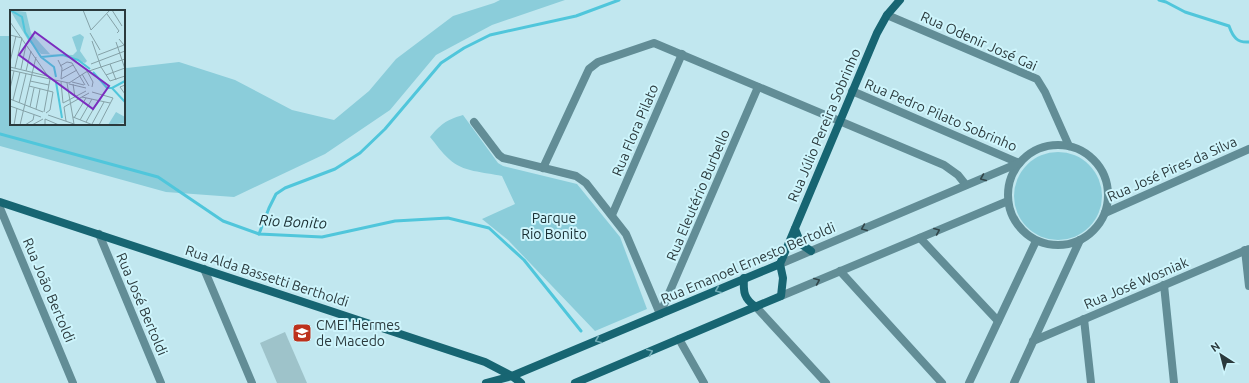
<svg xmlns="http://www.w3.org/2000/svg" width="1249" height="383" font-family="Ubuntu,sans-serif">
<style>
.green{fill:#8bcdda}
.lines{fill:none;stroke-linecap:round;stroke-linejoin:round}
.stream{stroke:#50c6db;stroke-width:3}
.building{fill:#9ec3ca}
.street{stroke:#628d96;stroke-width:8}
.secondary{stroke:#176572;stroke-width:8}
.oneway{stroke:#33464a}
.oneway2{stroke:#72adb7}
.labels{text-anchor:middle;stroke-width:4;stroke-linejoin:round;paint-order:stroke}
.street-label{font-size:14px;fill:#2b3a3d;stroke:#cef5fc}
.park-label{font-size:14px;fill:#1a2f33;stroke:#cef5fc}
.poi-label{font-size:14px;fill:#2b3a3d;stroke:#cef5fc;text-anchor:start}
.water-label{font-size:15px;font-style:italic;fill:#192d31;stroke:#cef5fc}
.inset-river{fill:none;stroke:#50c6db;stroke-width:2}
.inset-road{fill:none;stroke:#85a2a8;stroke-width:1}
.view{fill:#7b2cbf;fill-opacity:0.15;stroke:#7b2cbf;stroke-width:2}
.inset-edge{fill:none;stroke:#2b3a3d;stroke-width:2}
</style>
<rect width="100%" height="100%" fill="#c1e7ef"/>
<!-- green -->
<g class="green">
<path d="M500 0H565L492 25 436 55 390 110 325 154 234 197 166 192 0 146V36H11V124H124V67L127 68 179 62 235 80 292 110 334 120 369 91 396 59 453 16 494 3Z"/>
<path d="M463 115 498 163 503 166 577 184 620 237 647 309 595 331 508 240 482 219 515 204 502 176C484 172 462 172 449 159 442 153 436 144 430 137 441 124 446 120 463 115Z"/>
<circle cx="1058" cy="196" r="44"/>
</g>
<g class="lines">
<!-- stream -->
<g class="stream">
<path d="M1159 0 1166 2 1185 12 1229 26C1233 37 1237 43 1249 42"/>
<path d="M0 134 158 177 223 221 259 234 322 237 395 221 448 218 489 228 524 260 581 331"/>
<path d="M259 234 269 208 276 194 285 188 335 169 360 153 385 129 441 63 464 48 490 35 576 16 619 0"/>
</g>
</g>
<!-- building -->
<path class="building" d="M285 332 307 383H277L260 343Z"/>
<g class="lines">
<!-- street -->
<g class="street">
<path d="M887 15 1037 79 1045 92 1069 146"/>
<path d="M852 91 1019 163"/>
<path d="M474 122 499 155 503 158 576 176 586 183 626 234 660 314"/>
<circle cx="1058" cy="195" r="50"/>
<path d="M543 168 589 69 598 62 654 43 944 165 958 175 966 185"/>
<path d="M0 208 73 383"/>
<path d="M1105 213 1249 149"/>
<path d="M612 215 682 54"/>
<path d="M99 234 161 383"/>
<path d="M920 238 998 321"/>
<path d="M1245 250 1249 286"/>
<path d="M780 264 1019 163"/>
<path d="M204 269 252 383"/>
<path d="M840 271 942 383"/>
<path d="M1164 285 1174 383"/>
<path d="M781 296 1008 201"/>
<path d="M756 307 826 383"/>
<path d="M660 314 758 87"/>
<path d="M1084 319 1091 383"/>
<path d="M679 339 704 383"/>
<path d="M1033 341 1249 249"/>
<path d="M969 383 1036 241"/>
<path d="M1014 383 1080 240"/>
</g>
<!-- secondary -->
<g class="secondary">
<path d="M0 202 485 362 512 376 521 383"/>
<path d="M795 229 801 244 811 251"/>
<path d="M780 264 877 33 887 15 900 0"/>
<path d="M744 278C743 292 744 299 756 307"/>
<path d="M486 383 512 376 780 264"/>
<path d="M575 383 781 296 783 278 780 264"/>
</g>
</g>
<!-- one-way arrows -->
<defs><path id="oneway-chevron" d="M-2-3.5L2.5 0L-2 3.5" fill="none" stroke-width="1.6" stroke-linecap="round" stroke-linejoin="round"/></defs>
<g class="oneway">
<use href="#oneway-chevron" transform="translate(983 178) rotate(157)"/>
<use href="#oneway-chevron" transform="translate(864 228) rotate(157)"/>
<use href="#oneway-chevron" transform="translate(937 231) rotate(-23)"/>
<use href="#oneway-chevron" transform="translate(817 281) rotate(-23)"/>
</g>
<g class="oneway2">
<use href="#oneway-chevron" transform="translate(718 290) rotate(157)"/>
<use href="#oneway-chevron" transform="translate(598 340) rotate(157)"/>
<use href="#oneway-chevron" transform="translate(650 352) rotate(-23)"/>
</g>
<!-- icons -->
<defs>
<symbol id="school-square" viewBox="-11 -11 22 22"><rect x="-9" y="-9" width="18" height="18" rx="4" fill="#bd311c" stroke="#cef5fc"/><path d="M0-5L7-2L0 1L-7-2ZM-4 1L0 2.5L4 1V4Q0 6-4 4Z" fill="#fff"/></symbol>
</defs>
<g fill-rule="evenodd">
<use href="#school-square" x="291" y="322" width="22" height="22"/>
</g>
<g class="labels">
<!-- street labels -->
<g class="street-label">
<text transform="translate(979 41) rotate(24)" y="5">Rua Odenir José Gai</text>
<text transform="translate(941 115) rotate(23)" y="5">Rua Pedro Pilato Sobrinho</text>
<text transform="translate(824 125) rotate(-67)" y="5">Rua Júlio Pereira Sobrinho</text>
<text transform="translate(635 130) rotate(-67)" y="5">Rua Flora Pilato</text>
<text transform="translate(1172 169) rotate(-24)" y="5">Rua José Pires da Silva</text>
<text transform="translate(698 195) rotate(-67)" y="5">Rua Eleutério Burbello</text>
<text transform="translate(748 263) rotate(-23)" y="5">Rua Emanoel Ernesto Bertoldi</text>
<text transform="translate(267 276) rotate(18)" y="5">Rua Alda Bassetti Bertholdi</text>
<text transform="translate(1136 283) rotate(-23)" y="5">Rua José Wosniak</text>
<text transform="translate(49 290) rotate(67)" y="5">Rua João Bertoldi</text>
<text transform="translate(142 304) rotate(67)" y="5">Rua José Bertoldi</text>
</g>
<!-- park labels -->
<g class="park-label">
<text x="554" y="223">Parque<tspan x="554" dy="16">Rio Bonito</tspan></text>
</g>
<!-- poi labels -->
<g class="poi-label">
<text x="316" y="330">CMEI Hermes<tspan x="316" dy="16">de Macedo</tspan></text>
</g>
<!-- water labels -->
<g class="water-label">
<text transform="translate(293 222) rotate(3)" y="5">Rio Bonito</text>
</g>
</g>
<!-- overview -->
<g transform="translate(10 10)">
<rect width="115" height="115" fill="#c1e7ef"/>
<path d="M0 0 16 2 21 23 40 44 63 45 67 41 62 27 70 24 74 27 70 41 77 51 75 53 53 45 31 44 18 30ZM106 102 115 107V113L98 115Z" fill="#8bcdda"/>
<path class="inset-river" d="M0 0 12 7 15 22 31 47 44 57 46 67M31 47 53 45 68 50 80 59M83 62 97 78H102L115 92M46 72 52 108M102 78 115 71"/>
<path class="inset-road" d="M73 0 81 20 100 0M102 0 112 16M97 4 109 21 107 23M0 12 40 69 59 73 76 62 115 49M80 23 90 40M0 25 12 28 5 58M82 31 91 57 100 71 115 66M106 32 115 59M88 45 114 35 109 29M48 50 52 58 51 69M0 52 6 26M81 54 115 41M100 54 106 70M50 56 57 52 62 53 75 75M0 57 37 66M11 59 16 35M0 60 40 69 34 102M16 61 21 41M52 61 63 55M77 61 83 72 82 77M72 64 79 76M96 65 115 58M51 69 67 60M20 71 39 75M51 72 53 93 76 81M62 72 74 75M57 73 64 114M59 74 76 78M63 74 65 87M115 75 110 77 115 84M19 76 43 82 40 100 36 103M0 79 4 61M82 82 103 88 89 115M72 87 100 93M0 89 33 102M3 90 10 62M9 93 16 64M0 96 31 107M20 97 24 78M26 99 30 79M38 105 64 114M63 107 83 115M64 108 76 88M70 110 82 89M56 111 54 97 79 83M76 112 88 91M82 114 94 92M4 115 7 98M10 115 26 47M15 115 23 110 24 105M22 115 33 109M35 115V109L49 115"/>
<path class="view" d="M25 22 99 76 83 99 9 45Z"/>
<rect width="115" height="115" class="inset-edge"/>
</g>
<!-- north arrow -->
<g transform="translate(1221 355) rotate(324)" stroke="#cef5fc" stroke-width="3" paint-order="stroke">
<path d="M0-3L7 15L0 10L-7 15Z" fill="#2b3a3d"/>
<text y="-6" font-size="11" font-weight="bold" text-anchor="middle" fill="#2b3a3d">N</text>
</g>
</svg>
